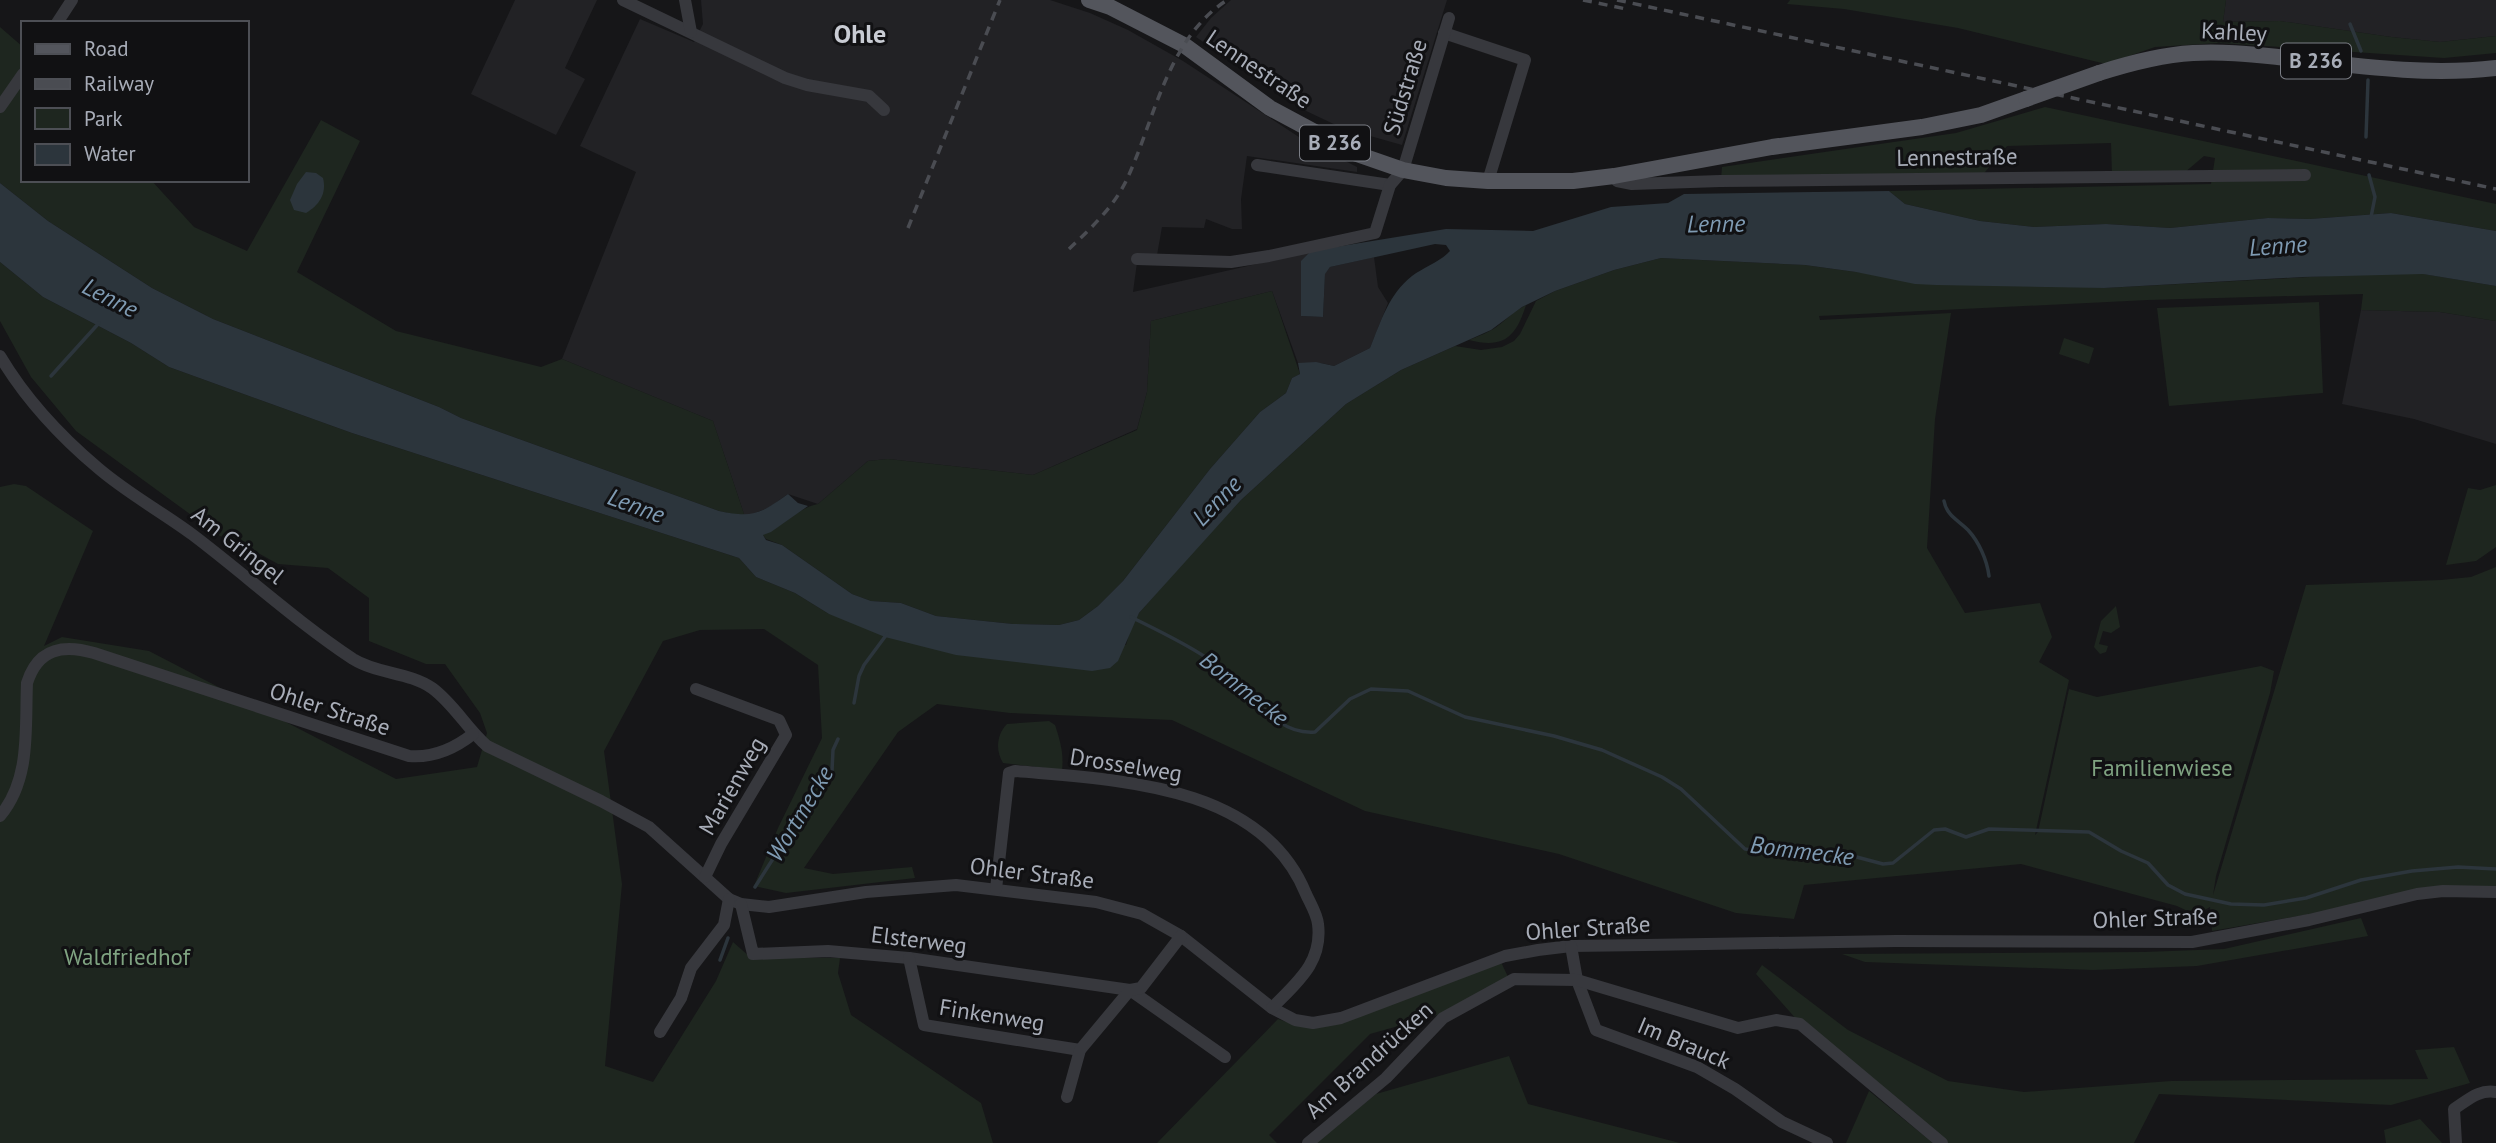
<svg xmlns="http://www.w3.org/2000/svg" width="2496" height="1143" font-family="'PT Sans',sans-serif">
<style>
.built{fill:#222225}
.green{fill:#1e261f}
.water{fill:#2c353c}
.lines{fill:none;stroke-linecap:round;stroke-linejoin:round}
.stream{stroke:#2c353c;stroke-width:3.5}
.minor{stroke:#37383d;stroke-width:12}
.major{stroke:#53555c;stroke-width:16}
.rail{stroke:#4a4c52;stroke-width:3.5;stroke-dasharray:9 7;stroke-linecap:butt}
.major-bridge{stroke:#53555c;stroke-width:16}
.labels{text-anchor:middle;stroke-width:6;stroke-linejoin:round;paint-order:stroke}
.shield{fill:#111113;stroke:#7b7e86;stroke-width:2}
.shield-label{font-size:21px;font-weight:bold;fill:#a8adb8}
.street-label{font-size:23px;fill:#a8adb8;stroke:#111113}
.park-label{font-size:23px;fill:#7fa381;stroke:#111113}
.water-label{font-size:24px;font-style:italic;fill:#7f9bb3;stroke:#111113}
.quarter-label{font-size:26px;font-weight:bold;fill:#c9ccd4;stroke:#111113}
</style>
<rect width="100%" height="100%" fill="#161618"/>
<!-- built -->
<g class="built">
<path d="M515 0H597L565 68 585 79 556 135 471 94Z"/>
<path d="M701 0H1050L1090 13 1128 30 1183 61 1302 139 1357 167V172L1247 156 1241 199 1242 229H1232L1206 219 1204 228 1162 227 1157 255H1138L1133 292 1310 252 1301 316 1323 317 1325 273 1330 267 1374 257 1378 287 1388 303 1370 348 1334 366 1321 363H1298L1272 291 1151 321 1147 392 1137 429 1033 475 888 459 868 461 818 504 788 494 770 507 745 517 713 421 562 359 636 172 580 146 640 19 694 42 703 24Z"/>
<path d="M1231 0H1447L1402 145 1342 128 1302 109 1196 37 1211 18Z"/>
<path d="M2226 0H2496V36L2440 42 2391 37 2280 21 2223 22Z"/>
<path d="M2361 310 2440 312 2496 321V444L2414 419 2342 404Z"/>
</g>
<!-- green -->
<g class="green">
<path d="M1790 0H2226L2223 22 2280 21 2391 37 2440 42 2496 36V53L2444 58 2219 43 2155 47 2106 64 1958 28 1844 9 1787 4Z"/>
<path d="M0 27 23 47V180H151L194 227 247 251 321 120 360 141 297 272 396 331 541 367 562 359 713 421 745 517 719 511 461 418 439 407 213 319 152 288 48 221 0 183Z"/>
<path d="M2045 107 2496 204V231L2391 213 2310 219 2268 218 2170 228 2106 224 2034 227 1980 221 1905 204 1889 191 2211 184 2215 158 2204 156 2184 173 2112 175 2111 143 2007 146 1980 178 1721 179 1722 167 1956 133Z"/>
<path d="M1661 258 1805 265 1856 272 2104 288 2365 274H2424L2496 286V321L2440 312 2361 310 2363 294 2148 300 1819 316 1820 320 1951 313 1935 419 1927 548 1965 613 2040 603 2052 637 2039 662 2069 680 2035 835 2038 832 2069 689 2097 697 2261 666 2274 671 2270 693 2216 876 2213 895 2306 585 2441 580 2471 577 2496 567V892L2443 891 2212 931 2210 907 2196 915 2177 906 2021 864 1804 885 1794 919 1736 913 1559 854 1365 811 1172 720 1010 713 937 704 898 732 804 868 833 874 912 867 915 878 786 893 754 886 778 828 822 738 818 665 764 629 700 630 663 641 604 751 622 884 605 1066 653 1082 716 981 733 942 750 957 840 958 838 973 851 1015 981 1103 993 1143H0V487L14 484 26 486 93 531 44 646 62 637 149 651 396 779 477 767 487 733 480 713 445 664H426L369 641V598L328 568 278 564 247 547 220 536 76 431 31 377 0 321V262L43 297 131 343 169 367 352 433 739 558 756 577 795 593 829 614 1126 645 1131 628 1139 613 1195 549 1241 500 1346 404 1401 370 1455 346 1481 350 1502 347 1514 341 1520 334 1536 301 1555 291 1614 270Z"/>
<path d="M1272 291 1300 374 1292 378 1286 393 1260 412 1210 469 1123 581 1098 606 1079 620 1059 625 1013 624 936 616 901 603 871 601 852 594 782 545 766 539 762 534C783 528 797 508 818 504L868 461 888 459 1033 475 1137 430 1147 392 1151 321Z"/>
<path d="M2319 302 2323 393 2169 406 2157 308Z"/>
<path d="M1526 305C1516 337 1504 349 1469 340 1478 336 1487 333 1495 328 1506 320 1514 311 1526 305Z"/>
<path d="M2064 338 2094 348 2089 364 2059 354Z"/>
<path d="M2496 485V547L2476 561 2446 565 2468 488 2480 490Z"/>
<path d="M2116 606 2120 627 2111 633 2103 631 2099 644 2108 646 2106 652 2100 654 2094 647 2101 621Z"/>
<path d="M1049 721 1055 725C1060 740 1064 754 1062 770L1003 763C995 750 997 734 1007 724Z"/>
<path d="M2361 918 2368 936 2197 966 2093 970 1865 962 1842 954 2144 952 2224 949Z"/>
<path d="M1501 962 1508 977 1441 1014 1370 1034 1269 1135 1277 1143H1157L1278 1019 1295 1025 1314 1027Z"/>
<path d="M1762 965 1848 1030 1948 1081 2024 1092 2171 1081 2428 1079 2415 1050 2454 1047 2470 1083 2391 1105 2159 1094 2134 1143H1948L1798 1021 1756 974Z"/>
<path d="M1509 1056 1528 1104 1680 1143H1315L1376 1094Z"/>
<path d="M1869 1091 1933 1143H1846Z"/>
<path d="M2420 1119 2442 1143H2386L2384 1130Z"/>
</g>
<!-- water -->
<g class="water">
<path d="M306 172 316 173 323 178C327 194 319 205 306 213L294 210 290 200 297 184Z"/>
<path d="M0 183 48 221 152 288 213 319 439 407 461 418 719 511C753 518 760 514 788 494L798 503 808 506 771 532 763 535 766 540 782 545 852 594 871 601 901 603 936 616 1013 624 1059 625 1079 620 1098 606 1123 581 1210 469 1260 412 1286 393 1292 378 1300 374 1298 363 1316 362 1334 366 1370 348C1381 321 1389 294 1412 276 1424 267 1440 262 1450 251L1446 245 1435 244 1330 267 1325 274 1323 317 1301 316V261L1310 252 1323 249 1446 229 1533 231 1611 207 1668 203 1684 194 1889 191 1905 204 1980 221 2034 227 2106 224 2170 228 2268 218 2310 219 2391 213 2496 231V286L2423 274 2303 277 2104 288 1936 285 1915 284 1856 272 1805 265 1661 258 1614 270 1555 291 1522 307 1491 330 1401 370 1346 404 1241 500 1139 613 1118 661 1110 668 1092 671 956 655 885 637 829 614 795 593 756 577 739 558 352 433 169 367 131 343 43 297 0 262Z"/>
</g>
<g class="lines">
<!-- stream -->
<g class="stream">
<path d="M2350 24 2361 51"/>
<path d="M2366 137 2368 80"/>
<path d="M2369 175 2375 197 2371 217"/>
<path d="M51 376 99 323"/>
<path d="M1944 501C1947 516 1958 520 1968 530 1979 542 1987 560 1989 576"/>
<path d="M1131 617C1157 630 1183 642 1207 658 1216 664 1225 670 1233 677 1258 699 1277 735 1315 732L1350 699 1371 689 1408 691 1465 717 1554 736 1602 750 1662 777 1681 789 1745 849 1780 854H1803L1834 851 1883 864 1893 863 1934 830 1945 829 1966 837 1989 829 2089 832 2121 851 2148 863 2168 885 2185 894 2231 904 2264 905 2306 898 2361 880 2412 871 2458 867 2496 869"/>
<path d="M854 703 859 676 864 665 887 634"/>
<path d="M755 887 794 826 805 816 832 771 833 750 838 739"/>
<path d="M720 960 728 938"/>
</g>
<!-- minor -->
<g class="minor">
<path d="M623 0 785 78 807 85 869 96 884 110"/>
<path d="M685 0 691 32"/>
<path d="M57 23 72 0"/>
<path d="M1444 33 1525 60 1488 181"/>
<path d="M0 107 23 74"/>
<path d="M1257 165 1390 185"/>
<path d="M1614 176 1617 181 1632 184 1720 181 2305 175"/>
<path d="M1137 259 1231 262 1269 256 1375 233 1390 185 1403 170 1449 18"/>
<path d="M0 356C25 398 60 436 98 468 127 493 162 512 193 535 247 576 297 622 353 659 377 674 409 672 432 688 454 704 467 729 487 746L601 801 649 827 729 899 741 904 769 907 866 892 956 885 1096 902 1142 914 1181 936 1272 1008 1295 1020 1313 1023 1341 1018 1505 956 1538 950 1571 946 1646 945 1896 941 2192 942 2309 920 2417 894 2443 891 2496 892"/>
<path d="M696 689 779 720 786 735 721 844 705 877"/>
<path d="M0 816C31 779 25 729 27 683 38 648 63 644 94 653L409 756C433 758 454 749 473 734"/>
<path d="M996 889 1009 773 1015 771C1115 780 1261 783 1306 894 1310 903 1317 914 1318 924 1323 963 1296 983 1272 1008"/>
<path d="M741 904 753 954 828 951 909 958 1130 990 1225 1057"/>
<path d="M1571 946 1577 980 1596 1030 1697 1067 1735 1089 1782 1122 1827 1143"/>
<path d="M909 958 924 1025 1080 1050"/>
<path d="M660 1032 681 998 691 968 724 925 729 899"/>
<path d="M1067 1097 1080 1050 1130 990 1141 988 1181 936"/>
<path d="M1308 1143 1386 1078 1443 1018 1514 979 1577 980 1738 1028 1776 1020 1800 1024 1942 1143"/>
<path d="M2456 1143 2454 1109C2468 1100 2479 1089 2496 1092"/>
</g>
<!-- major -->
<g class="major">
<path d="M1089 0 1110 7 1184 45 1270 108 1354 153 1403 170 1446 178 1488 181H1573L1614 176 1772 147 1922 127 1981 115 2026 99"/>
<path d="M2099 73C2130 63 2160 55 2193 53 2225 51 2257 55 2288 58 2358 66 2426 76 2496 68"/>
</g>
<!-- rail -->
<g class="rail">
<path d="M1583 0 1626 9"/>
<path d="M1617 0 2496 189"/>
<path d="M908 228 1000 0"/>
<path d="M1069 249C1091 228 1114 207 1127 179 1155 119 1167 39 1227 0"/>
</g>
<!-- major-bridge -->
<path class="major-bridge" d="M2026 99 2099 73"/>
</g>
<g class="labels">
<!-- shield labels -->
<g class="shield">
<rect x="2281" y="43.5" width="70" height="35" rx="5"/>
<rect x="1300" y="125.5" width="70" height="35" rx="5"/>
</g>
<g class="shield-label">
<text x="2316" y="68">B 236</text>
<text x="1335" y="150">B 236</text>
</g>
<!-- street labels -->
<g class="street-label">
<text transform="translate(2234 32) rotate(3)" y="8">Kahley</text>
<text transform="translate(1259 69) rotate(34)" y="8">Lennestraße</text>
<text transform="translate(1405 87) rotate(-73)" y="8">Südstraße</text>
<text transform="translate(1957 157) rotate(-1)" y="8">Lennestraße</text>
<text transform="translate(238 545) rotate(38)" y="8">Am Gringel</text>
<text transform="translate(330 709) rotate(18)" y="8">Ohler Straße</text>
<text transform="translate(1126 765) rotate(9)" y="8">Drosselweg</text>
<text transform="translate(732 786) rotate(-60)" y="8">Marienweg</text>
<text transform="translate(1032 873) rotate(7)" y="8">Ohler Straße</text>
<text transform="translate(2155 918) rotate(-2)" y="8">Ohler Straße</text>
<text transform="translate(1588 928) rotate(-4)" y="8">Ohler Straße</text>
<text transform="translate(919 940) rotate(7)" y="8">Elsterweg</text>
<text transform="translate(992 1015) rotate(9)" y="8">Finkenweg</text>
<text transform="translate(1684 1043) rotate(23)" y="8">Im Brauck</text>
<text transform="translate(1369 1060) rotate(-42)" y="8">Am Brandrücken</text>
</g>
<!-- park labels -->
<g class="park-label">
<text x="2162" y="776">Familienwiese</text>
<text x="127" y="965">Waldfriedhof</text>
</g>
<!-- water labels -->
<g class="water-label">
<text transform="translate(1716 224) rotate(-1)" y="8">Lenne</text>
<text transform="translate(2278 246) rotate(-4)" y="8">Lenne</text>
<text transform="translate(110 298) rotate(27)" y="8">Lenne</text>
<text transform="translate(1217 501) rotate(-46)" y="8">Lenne</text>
<text transform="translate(636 506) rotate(20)" y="8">Lenne</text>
<text transform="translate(1244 689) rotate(38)" y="8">Bommecke</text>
<text transform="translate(800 814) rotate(-59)" y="8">Wortmecke</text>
<text transform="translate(1802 851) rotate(7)" y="8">Bommecke</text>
</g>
<!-- quarter labels -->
<g class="quarter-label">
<text x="860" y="43">Ohle</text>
</g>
</g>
<!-- legend -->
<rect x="21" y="21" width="228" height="161" fill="#111113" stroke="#4d4f55" stroke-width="2"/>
<rect x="35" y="44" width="35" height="10" fill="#53555c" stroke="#4d4f55" stroke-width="2"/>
<text x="84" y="56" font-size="21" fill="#a8adb8">Road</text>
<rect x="35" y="79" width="35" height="10" fill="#4a4c52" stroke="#4d4f55" stroke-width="2"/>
<text x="84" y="91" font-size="21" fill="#a8adb8">Railway</text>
<rect x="35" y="108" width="35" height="21" fill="#1e261f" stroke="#4d4f55" stroke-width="2"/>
<text x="84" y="126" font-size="21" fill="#a8adb8">Park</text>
<rect x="35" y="144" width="35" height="21" fill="#2c353c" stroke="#4d4f55" stroke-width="2"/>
<text x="84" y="161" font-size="21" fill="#a8adb8">Water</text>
</svg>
